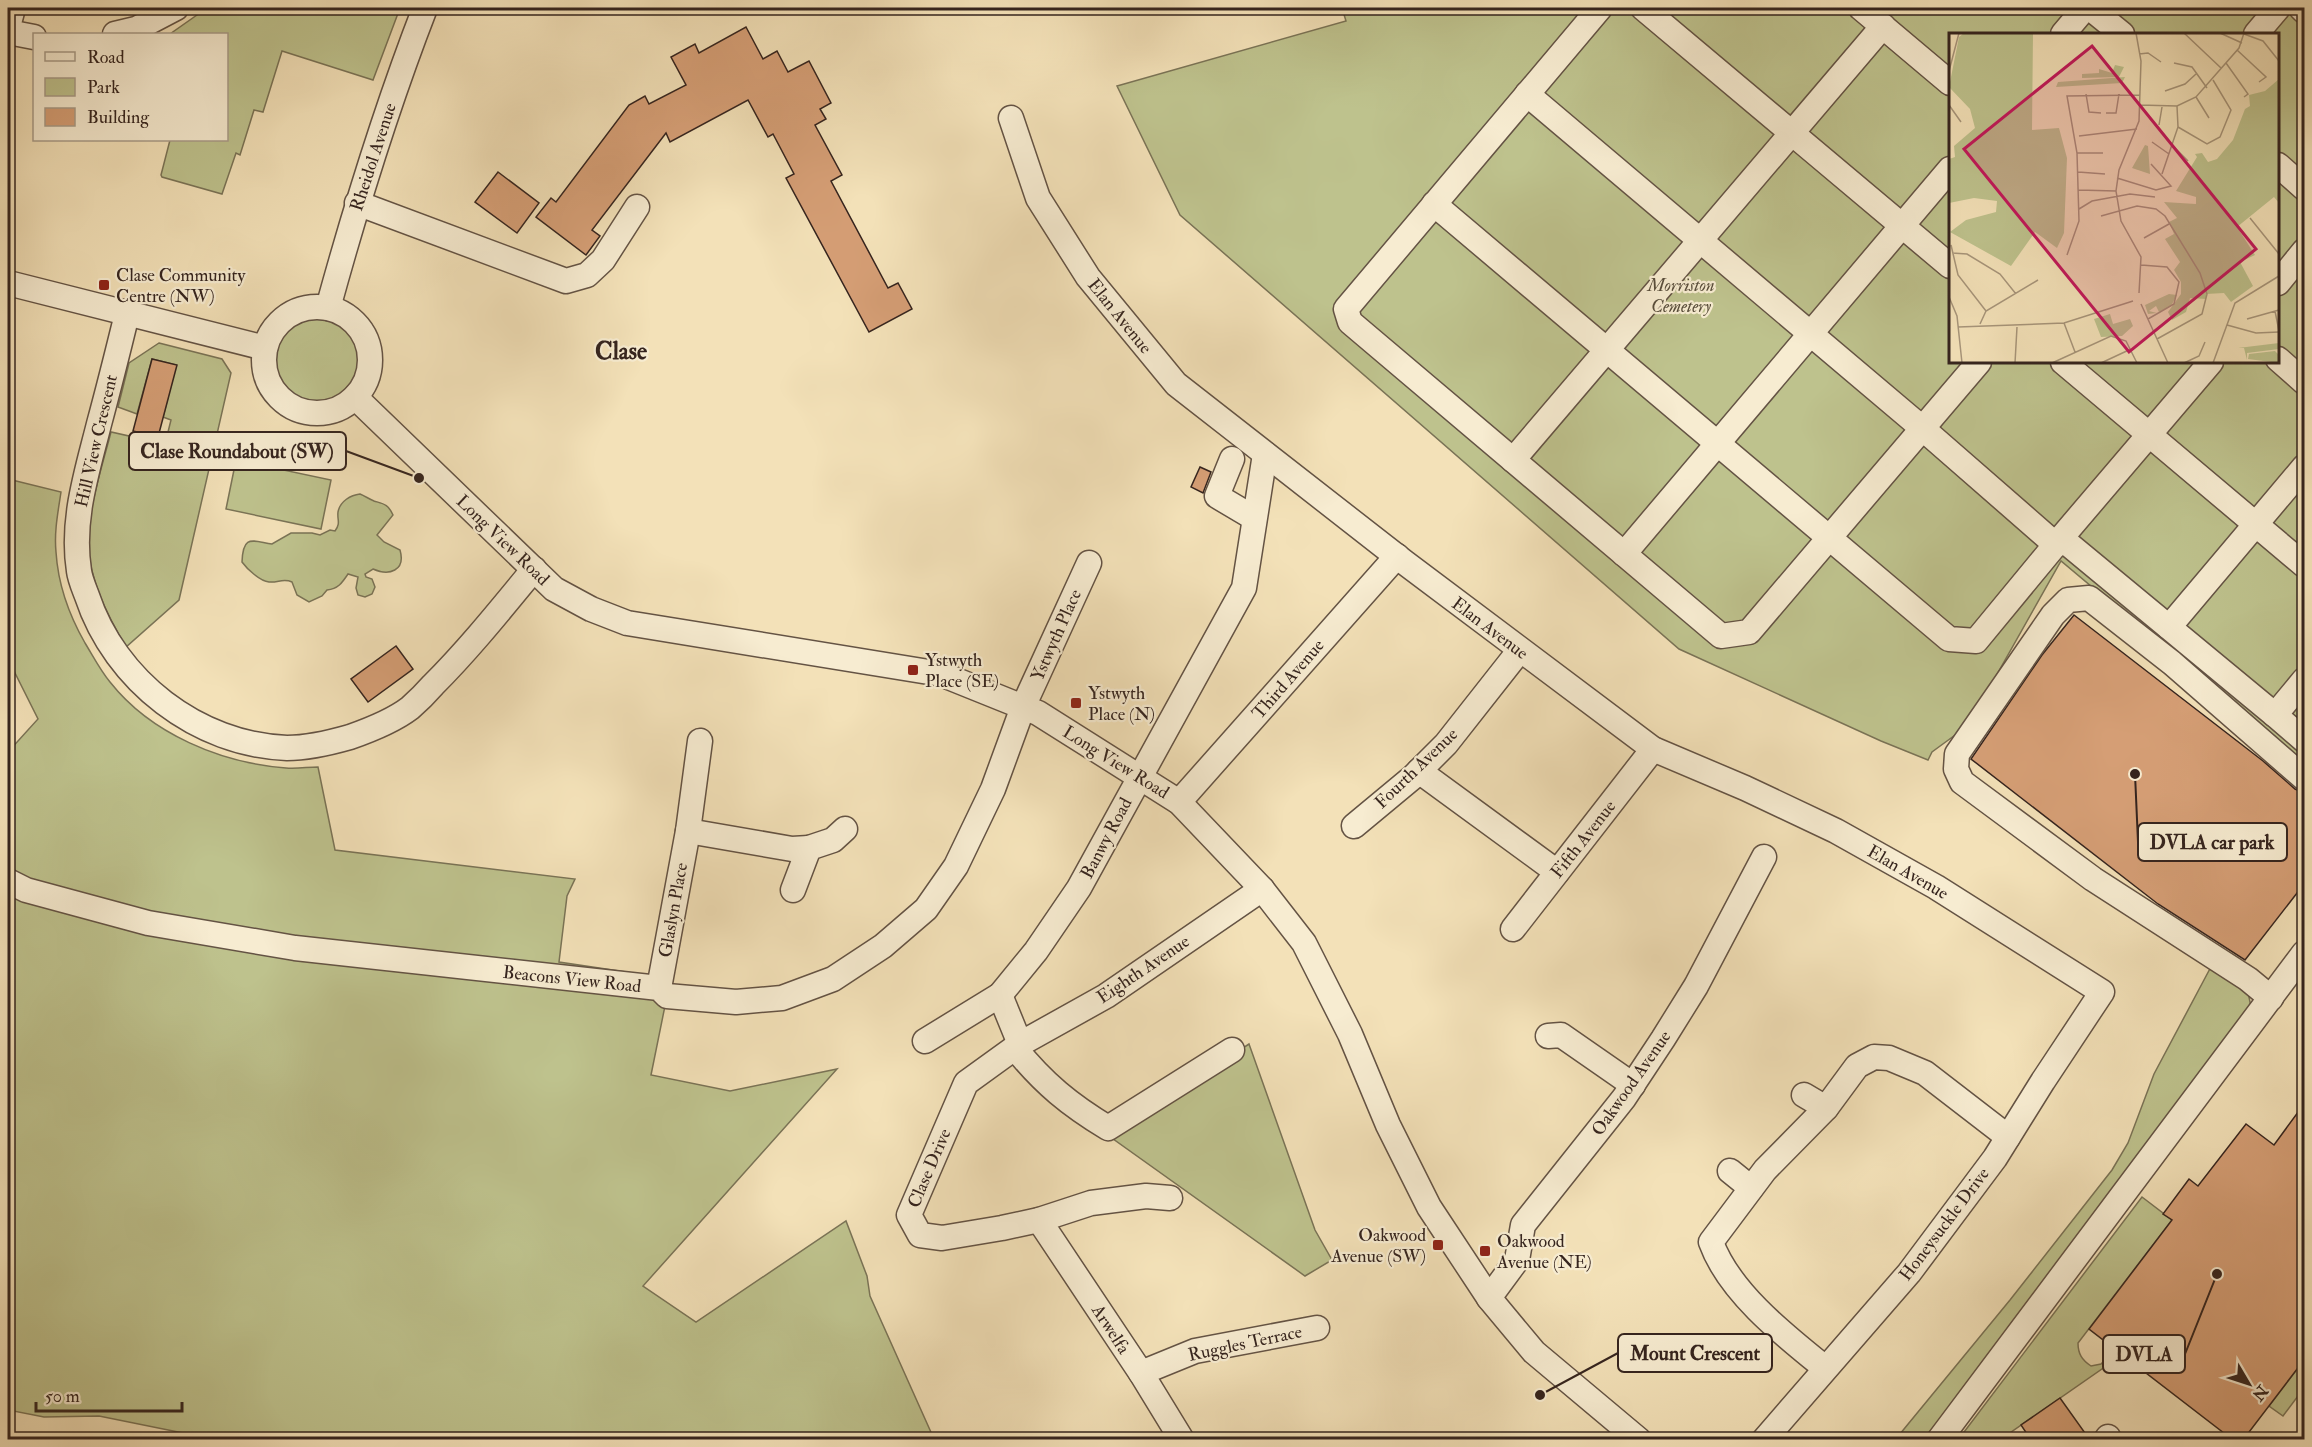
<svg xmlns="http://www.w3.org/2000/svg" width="2312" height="1447" font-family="'IM FELL Double Pica',serif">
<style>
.green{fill:#bec28d;stroke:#7a7356;stroke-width:1.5;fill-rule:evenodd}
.building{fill:#d59e75;stroke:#35241e;stroke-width:1.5}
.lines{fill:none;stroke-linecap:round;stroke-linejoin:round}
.minor-casing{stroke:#645344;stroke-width:27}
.minor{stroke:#f7ecd1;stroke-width:24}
.poi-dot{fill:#8f2418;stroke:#f7ecd1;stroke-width:2}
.labels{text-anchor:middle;stroke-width:4.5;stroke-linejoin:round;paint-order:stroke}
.street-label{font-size:18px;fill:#35241e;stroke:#f7ecd1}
.poi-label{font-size:18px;fill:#35241e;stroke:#f7ecd1;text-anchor:start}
.park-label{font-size:18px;font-style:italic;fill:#574c3a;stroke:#f7ecd1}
.district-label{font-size:24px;font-weight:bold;fill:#35241e;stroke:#f7ecd1}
.inset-road{fill:none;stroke:#a7957a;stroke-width:1.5}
.view{fill:#c2185b;fill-opacity:0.15;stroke:#c2185b;stroke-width:3}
.inset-edge{fill:none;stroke:#35241e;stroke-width:3}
.leader{fill:none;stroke:#35241e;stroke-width:2}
.callout-dot{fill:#35241e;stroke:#f7ecd1;stroke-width:2}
.callout{fill:#f7ecd1;stroke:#35241e;stroke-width:2}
.callout-label{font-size:20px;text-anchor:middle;font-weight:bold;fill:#35241e}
</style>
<rect width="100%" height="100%" fill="#f3e1b8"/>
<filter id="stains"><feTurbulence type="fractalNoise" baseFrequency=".00333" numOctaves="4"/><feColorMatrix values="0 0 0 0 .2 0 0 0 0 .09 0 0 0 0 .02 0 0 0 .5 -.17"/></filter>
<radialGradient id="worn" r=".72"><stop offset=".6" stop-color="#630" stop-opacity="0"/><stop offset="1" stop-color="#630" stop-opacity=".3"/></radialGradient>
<!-- green -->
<g class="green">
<path d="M207 8H400L373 80 282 51 263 112 254 110 240 155 236 153 222 194 162 177 161 175 170 140H226V34H170Z"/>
<path d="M1342 8H2304V765L2061 561 1974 715 1962 730 1932 752 1928 760 1881 741 1679 649 1180 215 1117 86 1346 21ZM1950 34H2278V362H1950Z"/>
<circle cx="317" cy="361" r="43"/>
<path d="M159 343 222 359 231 373 179 600 126 647C107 615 90 581 88 544 87 513 103 463 111 432L165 444 171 420 163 417 176 365 152 359 137 414 118 407 129 363Z"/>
<path d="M236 460 331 480 321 529 226 509Z"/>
<path d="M8 479 61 492C58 512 54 532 56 552 58 584 69 615 85 643 93 656 100 670 110 682 151 734 221 763 286 768 297 769 308 767 318 767L335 850 575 879 567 896 559 962 646 975 667 996 651 1075 730 1091 837 1069 643 1286 696 1322 846 1221 867 1276 870 1296 934 1439 261 1440 183 1433 99 1416 44 1417 8 1410V752L38 719 8 659Z"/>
<path d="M360 494C365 496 369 499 374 501 384 504 388 504 393 515L377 535 384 542 400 550C406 571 389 576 373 569L365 574 366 577 372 579 375 587 372 594 365 597 358 595 356 588 358 577 348 574C342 583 338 589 327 590L322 596 309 602 297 595 292 582C283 578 278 583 269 582 260 581 247 569 242 562 243 534 252 541 272 544L291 533H312L320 535 330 530 335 531C341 523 337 520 338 512 340 501 351 495 360 494Z"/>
<path d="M2213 963 2247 987 2251 1007 1927 1439 1895 1440 2010 1300 2112 1170 2128 1143 2154 1074Z"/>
<path d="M1249 1044 1315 1230 1332 1260 1305 1276 1109 1136Z"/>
<path d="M2142 1197 2172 1220 2078 1343C2078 1354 2082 1360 2091 1366L2101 1364 2106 1359 2109 1364 2007 1435 2010 1439 1958 1440Z"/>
<path d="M2304 1360V1388L2283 1416 2269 1406Z"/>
</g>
<!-- building -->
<g class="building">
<path d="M746 27 763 59 777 51 788 72 809 61 831 103 820 109 826 119 815 125 842 175 831 181 888 288 898 283 912 309 869 332 786 178 794 174 773 134 768 137 748 100 670 142 666 133 592 230 600 236 586 255 536 217 551 198 556 202 629 105 645 96 649 104 686 85 671 57 695 44 699 53Z"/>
<path d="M498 172 539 203 517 233 475 202Z"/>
<path d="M152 359 177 365 158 437 133 431Z"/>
<path d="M1200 467 1211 472 1203 493 1191 487Z"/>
<path d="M2074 615 2263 761 2295 789 2304 793V884L2245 960 2158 904 1971 759 2042 655Z"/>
<path d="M396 646 413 669 368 702 351 679Z"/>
<path d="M2304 1104V1360L2243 1440H2233L2089 1329 2172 1220 2163 1214 2189 1179 2198 1186 2246 1124 2274 1145Z"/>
<path d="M2060 1398 2085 1433 2075 1440H2031L2021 1425Z"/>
</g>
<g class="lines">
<defs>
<g id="minor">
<path d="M1600 8 1346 309 1350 322 1721 636 1749 632 1979 362"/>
<path d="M1643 8 1950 266"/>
<path d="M1861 8 1950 83"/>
<path d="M2090 8 2122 34"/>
<path d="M2301 8 2304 11"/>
<path d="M8 27 13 8"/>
<path d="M8 32 34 37"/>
<path d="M115 34 136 29 176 8"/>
<path d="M2063 34 2085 8"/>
<path d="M2256 34 2278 8"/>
<path d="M1527 94 1922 428 2056 545"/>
<path d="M1011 118 1038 198 1088 277 1176 384 1404 562 1653 749 1745 788 1836 831 1936 887 2102 992 2043 1081 1995 1158 1909 1273 1764 1440"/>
<path d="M2278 165 2304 188"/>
<path d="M357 203 566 281 587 275 603 260 637 207"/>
<path d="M1434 204 1949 639 1976 641 2061 538 2275 715"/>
<path d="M8 283 265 348"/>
<path d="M2278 283 2304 251"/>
<circle cx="317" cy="360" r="53"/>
<path d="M328 308C356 206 387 106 425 8"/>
<path d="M127 314C118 351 109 387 99 424 87 472 71 520 79 571 80 579 84 588 87 596 115 681 198 745 287 748 309 748 329 743 350 737 370 730 393 721 410 708 418 701 426 693 433 685 469 649 501 609 534 569"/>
<path d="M2278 359 2304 382"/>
<path d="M2063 362 2304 565"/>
<path d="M355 397 554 589 591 609 627 623 941 674 1038 713 1179 802 1262 889 1304 943 1350 1034 1388 1125 1429 1207 1489 1298 1534 1352 1639 1440"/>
<path d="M1232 459 1217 496 1254 518"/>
<path d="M1513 460 1883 26"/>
<path d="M2061 538 2211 362"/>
<path d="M1624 554 1950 169"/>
<path d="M2169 627 2304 467"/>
<path d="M2304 680 2275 715 2304 740"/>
<path d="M1419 771 1557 872"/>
<path d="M1179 802 1397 556"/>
<path d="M1354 826 1413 777 1446 744 1520 650"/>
<path d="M688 831 792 849 809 848"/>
<path d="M8 881 26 890 148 923 295 948 659 988 667 996 736 1002 782 998 833 979 883 946 926 909 956 866 993 789 1023 707 1089 563"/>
<path d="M793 890 809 848 833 840 845 829"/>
<path d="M1513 929 1653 749"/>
<path d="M659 988 688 831 700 741"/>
<path d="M1000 995 1020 1044"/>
<path d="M2271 998 2248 979 2093 879 1962 782 1956 769 1957 754 2053 615 2068 600 2089 598 2172 663 2304 778"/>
<path d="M1548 1036 1561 1035 1633 1085"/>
<path d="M925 1041 1000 995 1036 951 1079 888 1244 588 1265 454"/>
<path d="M1015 1048C1044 1084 1070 1105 1108 1128L1232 1050"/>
<path d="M1804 1095 1826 1108"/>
<path d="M1730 1171 1751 1188"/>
<path d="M1170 1198 1146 1196 1091 1203 1039 1220 1002 1228 942 1238 920 1235 909 1215 966 1083 1020 1044 1106 996 1262 889"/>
<path d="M1039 1220 1141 1373 1182 1440"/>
<path d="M1489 1298 1517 1260 1523 1225 1624 1098 1663 1039 1696 986 1764 857"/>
<path d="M1825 1368C1784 1335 1729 1292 1711 1242L1765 1170 1826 1108 1857 1066 1874 1057 1889 1058 1925 1073 2008 1137"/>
<path d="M1141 1373 1195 1351 1317 1328"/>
<path d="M1939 1440 2304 953"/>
<path d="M2106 1440 2108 1437"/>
</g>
</defs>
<!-- minor casing -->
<use href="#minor" class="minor-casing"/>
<!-- minor -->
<use href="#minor" class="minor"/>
</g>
<!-- markers -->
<g class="poi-dot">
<rect x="98" y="279" width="12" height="12" rx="3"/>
<rect x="907" y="664" width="12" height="12" rx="3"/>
<rect x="1070" y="697" width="12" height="12" rx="3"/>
<rect x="1432" y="1239" width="12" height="12" rx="3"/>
<rect x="1479" y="1245" width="12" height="12" rx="3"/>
</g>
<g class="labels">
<!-- street labels -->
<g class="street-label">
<text transform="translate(373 157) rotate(-72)" y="6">Rheidol Avenue</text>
<text transform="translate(1120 316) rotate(51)" y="6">Elan Avenue</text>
<text transform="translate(96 441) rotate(-77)" y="6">Hill View Crescent</text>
<text transform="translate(503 540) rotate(44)" y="6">Long View Road</text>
<text transform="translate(1490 628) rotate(37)" y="6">Elan Avenue</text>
<text transform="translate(1056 635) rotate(-66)" y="6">Ystwyth Place</text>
<text transform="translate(1288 679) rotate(-49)" y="6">Third Avenue</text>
<text transform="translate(1116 762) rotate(32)" y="6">Long View Road</text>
<text transform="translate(1416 768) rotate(-44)" y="6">Fourth Avenue</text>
<text transform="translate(1106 838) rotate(-62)" y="6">Banwy Road</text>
<text transform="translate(1583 839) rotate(-52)" y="6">Fifth Avenue</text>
<text transform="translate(1908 872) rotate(30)" y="6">Elan Avenue</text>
<text transform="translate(673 910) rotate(-80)" y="6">Glaslyn Place</text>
<text transform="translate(1143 969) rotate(-34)" y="6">Eighth Avenue</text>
<text transform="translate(572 979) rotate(6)" y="6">Beacons View Road</text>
<text transform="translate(1631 1083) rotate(-55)" y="6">Oakwood Avenue</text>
<text transform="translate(929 1168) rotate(-67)" y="6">Clase Drive</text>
<text transform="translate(1944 1224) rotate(-53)" y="6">Honeysuckle Drive</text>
<text transform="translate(1111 1329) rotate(57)" y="6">Arwelfa</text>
<text transform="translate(1245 1343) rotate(-12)" y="6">Ruggles Terrace</text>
</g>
<!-- poi labels -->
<g class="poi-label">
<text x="116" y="281">Clase Community<tspan x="116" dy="21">Centre (NW)</tspan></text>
<text x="925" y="666">Ystwyth<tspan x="925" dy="21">Place (SE)</tspan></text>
<text x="1088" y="699">Ystwyth<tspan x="1088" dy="21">Place (N)</tspan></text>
<text x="1426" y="1241" text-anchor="end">Oakwood<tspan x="1426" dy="21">Avenue (SW)</tspan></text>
<text x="1497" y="1247">Oakwood<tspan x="1497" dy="21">Avenue (NE)</tspan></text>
</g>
<!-- park labels -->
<g class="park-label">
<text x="1681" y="291">Morriston<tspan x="1681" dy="21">Cemetery</tspan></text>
</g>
<!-- district labels -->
<g class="district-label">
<text x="621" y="359">Clase</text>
</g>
</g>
<!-- overview -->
<g transform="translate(1949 33)">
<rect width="330" height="330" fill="#f3e1b8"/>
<path d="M15 0H84L83 97 110 95 118 125 115 200 108 215 86 199 62 233 1 199 17 187 47 179 48 168 25 165 0 170V126L6 124 5 113 26 95 21 76 0 54 10 4ZM166 32 175 34 170 44 133 45V41L150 40V36L163 40ZM176 44 173 50 107 54 109 49ZM330 46V170L325 164 288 194 306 222 291 229 304 253 282 269 275 260 257 261V266L241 265 237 279 223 287 219 279 232 261V249L225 237 231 229 216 206 225 201 220 189 228 185 215 169 247 171V164L227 158 248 124 246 121 253 120 259 129 268 126 284 107 296 76 301 73 300 62 316 58ZM196 112 199 113 201 141 183 135ZM220 261 228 262 222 273 210 279 207 273 200 278 208 280 199 281 196 272ZM161 281 164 291 181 286 184 293 173 303 152 304 145 286ZM330 310V316L298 320V327L295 315H289ZM330 317V330L299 326 300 321 326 318 329 321Z" fill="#bec28d"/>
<path class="inset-road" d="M187 0 192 28 190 88 170 137 167 158 172 188 192 224 190 260M235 0 272 35M271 0 293 10M295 1 314 8 330 28M288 17 317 44 310 49M190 21 199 20 212 29M225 30 243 34 258 55M277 30 299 61 295 64M0 38 10 0M216 58 236 51 247 41M137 61 140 79 152 80M247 64 260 85M0 72 12 89M190 72 228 73 247 64 290 15 295 0M157 80H167L170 61M210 92 213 74M229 94 258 111 271 104 282 77 264 47M130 103 188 96M203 109 220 121M223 112 239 128M128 120H154M129 139 156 141M213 141 229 94 228 73M168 145 207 157 222 153 202 131M129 157 167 158M130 176 143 168 181 161 206 164M152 183 188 173 207 176 216 183 251 240 258 261 253 281 208 306M301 185 330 221M195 205 220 191M2 212 9 242 37 278M3 220 18 221 51 241 67 261M118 222 130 188 128 120 118 63 191 62M192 232 218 234 230 249 225 271 199 286M0 264 8 283 13 330M192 271 219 330M326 278 330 298M298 286 330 277M115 290 126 319M31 291 37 278 89 247M278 292 307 300 330 299M9 294 115 290 184 268M66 330 68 294M103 330 162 303 177 308 188 330M152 330 182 316M235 330 250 323 256 309M264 330 286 270 330 243"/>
<path class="view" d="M143 13 307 216 180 319 15 116Z"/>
<rect width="330" height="330" class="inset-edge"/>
</g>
<!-- callouts -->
<path class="leader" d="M419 478L346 451M2135 774L2138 842M1540 1395L1618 1353M2217 1274L2185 1354"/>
<g class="callout-dot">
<circle cx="419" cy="478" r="6"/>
<circle cx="2135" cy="774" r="6"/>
<circle cx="1540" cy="1395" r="6"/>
<circle cx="2217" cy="1274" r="6"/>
</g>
<g class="callout">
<rect x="129" y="432" width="217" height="38" rx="6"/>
<rect x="2138" y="823" width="149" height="38" rx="6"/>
<rect x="1618" y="1334" width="154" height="38" rx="6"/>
<rect x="2103" y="1335" width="82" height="38" rx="6"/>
</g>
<g class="callout-label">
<text x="237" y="458">Clase Roundabout (SW)</text>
<text x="2212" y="849">DVLA car park</text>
<text x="1695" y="1360">Mount Crescent</text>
<text x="2144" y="1361">DVLA</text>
</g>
<!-- margin -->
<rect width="2312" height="1447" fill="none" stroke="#f3e1b8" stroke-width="30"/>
<rect x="9" y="9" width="2294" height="1429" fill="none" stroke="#35241e" stroke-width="3"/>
<rect x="15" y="15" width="2282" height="1417" fill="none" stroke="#35241e" stroke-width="1.5"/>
<!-- legend -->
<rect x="33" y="33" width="195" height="108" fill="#f7ecd1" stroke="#a99c89" stroke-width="1.5"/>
<rect x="45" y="52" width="30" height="9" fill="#f7ecd1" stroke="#a99c89" stroke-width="1.5"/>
<text x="87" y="63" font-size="18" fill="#35241e">Road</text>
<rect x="45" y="78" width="30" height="18" fill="#bec28d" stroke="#a99c89" stroke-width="1.5"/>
<text x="87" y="93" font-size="18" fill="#35241e">Park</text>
<rect x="45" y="108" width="30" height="18" fill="#d59e75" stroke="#a99c89" stroke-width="1.5"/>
<text x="87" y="123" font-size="18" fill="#35241e">Building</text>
<!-- north arrow -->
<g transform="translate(2249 1384) rotate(129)" stroke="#f7ecd1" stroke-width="4.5" paint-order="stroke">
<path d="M0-4.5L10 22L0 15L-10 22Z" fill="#35241e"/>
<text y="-9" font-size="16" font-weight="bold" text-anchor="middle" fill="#35241e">N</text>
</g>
<!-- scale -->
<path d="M36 1402v9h146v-9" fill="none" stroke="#35241e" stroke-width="3"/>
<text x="45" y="1402" font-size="18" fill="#35241e" stroke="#f7ecd1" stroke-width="4.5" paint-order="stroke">50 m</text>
<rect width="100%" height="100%" filter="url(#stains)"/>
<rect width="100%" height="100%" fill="url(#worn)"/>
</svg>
